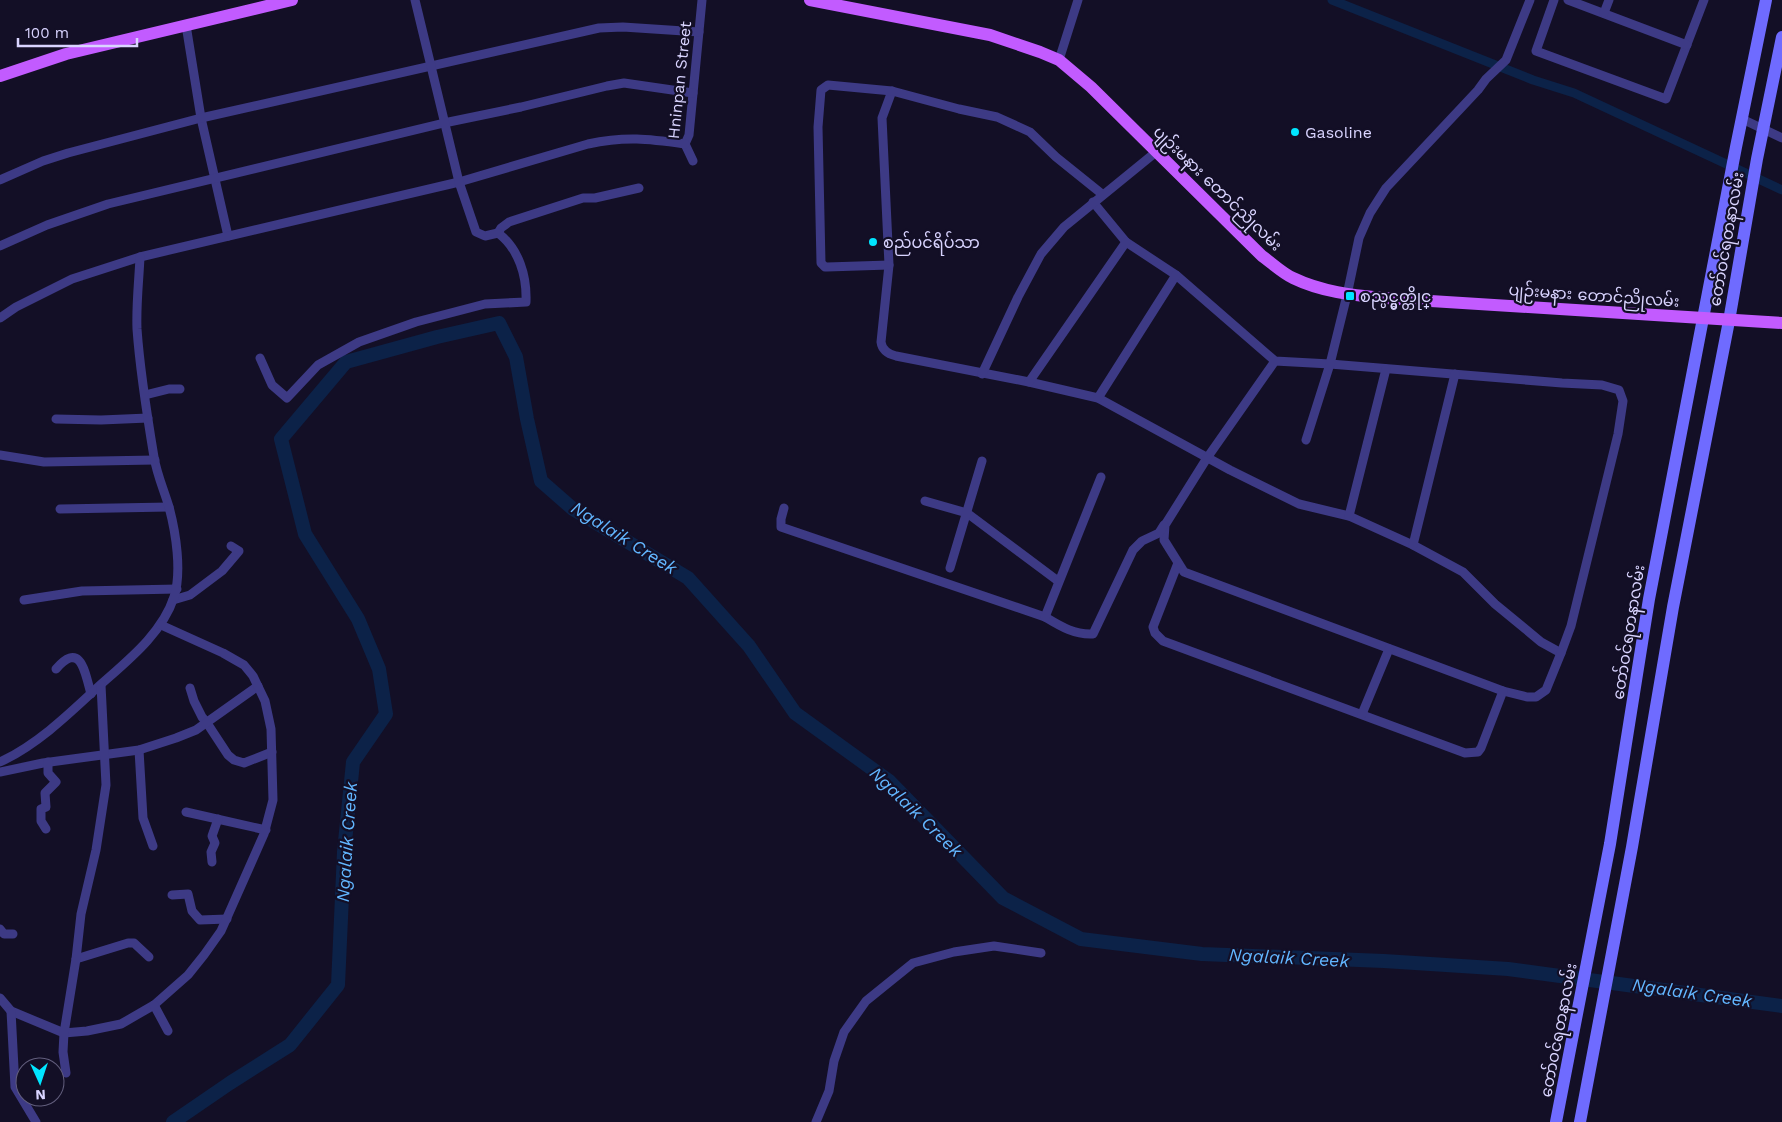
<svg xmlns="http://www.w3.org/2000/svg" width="1782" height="1122" font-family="'Work Sans','Noto Sans Myanmar',sans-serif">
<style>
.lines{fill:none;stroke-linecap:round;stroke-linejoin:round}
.canal{stroke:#0c2248;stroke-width:9}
.river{stroke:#0c2248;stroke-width:14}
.street{stroke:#3d3a85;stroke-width:9}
.secondary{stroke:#6f6bff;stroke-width:12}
.primary{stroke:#c25bff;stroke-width:12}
.poi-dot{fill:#00e5ff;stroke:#130f26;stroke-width:2}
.labels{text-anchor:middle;stroke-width:4.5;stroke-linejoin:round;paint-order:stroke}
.street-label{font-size:16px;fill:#d9d4ff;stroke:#130f26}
.poi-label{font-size:16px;fill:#d9d4ff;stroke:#130f26;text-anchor:start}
.water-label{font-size:18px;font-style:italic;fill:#62b6ff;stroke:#130f26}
</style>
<rect width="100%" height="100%" fill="#130f26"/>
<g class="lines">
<!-- canal -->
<path class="canal" d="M1332 0 1533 80 1574 93 1782 190"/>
<!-- river -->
<path class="river" d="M173 1122 230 1083 290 1045 338 985 344 852 353 762 386 714 379 669 358 619 305 534 281 439 346 362 437 337 499 323 516 357 527 419 541 481 573 509 688 578 749 646 795 713 889 781 1003 898 1081 939 1202 954 1384 961 1508 969 1782 1006"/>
<!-- street -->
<g class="street">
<path d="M1554 0 1536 51 1666 99 1704 0"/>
<path d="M1568 0 1687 45"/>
<path d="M1604 13 1609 0"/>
<path d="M186 25 201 118 228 236"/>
<path d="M1059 60 1078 0"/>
<path d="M892 91 882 118 889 265 881 342C882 350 888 354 896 356L1029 382 1098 398 1230 470 1299 504 1349 516 1413 545 1463 572 1495 604 1523 627 1541 642 1561 653"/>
<path d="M1742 119 1782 138"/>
<path d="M693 161 685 144 689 135 702 0"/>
<path d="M0 180 43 161 68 153 201 118 599 28 623 27 699 32"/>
<path d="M1093 202 1126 242 1176 275 1275 361 1330 364 1562 383 1602 385 1619 390 1623 401 1618 434 1571 626 1561 653 1546 690 1536 697H1527L1503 691 1184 572 1164 540 1165 525 1207 458 1275 361"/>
<path d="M498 233 501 228 509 222 583 198H595L639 188"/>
<path d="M0 246 47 225 108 204 444 123 521 107 607 86 624 83 693 93"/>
<path d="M889 265 827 267H825L821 263 818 127 821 90 828 85 892 91 959 109 997 117 1030 132 1056 157 1102 194"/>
<path d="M0 318 16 307 72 279 140 257 459 182 588 144C626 136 648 139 685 144"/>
<path d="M260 358 272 385 287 398 318 365 359 342 416 322 485 304 526 302C527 276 519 249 498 233L485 236 476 232 459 182 415 0"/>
<path d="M982 374 1018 297 1041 254 1064 227 1156 152"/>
<path d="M1029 382 1126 242"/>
<path d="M145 395 169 389H180"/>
<path d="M1098 398 1176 275"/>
<path d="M56 419 101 420 148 418"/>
<path d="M1306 440 1330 364 1347 295 1359 238 1370 213 1386 188 1478 90 1486 79 1506 60 1530 0"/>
<path d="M0 455 44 462 155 460"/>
<path d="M925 501 967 513 1058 581"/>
<path d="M784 508 781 519V527L1045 617C1060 626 1074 635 1093 634L1133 550 1142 541 1159 533 1164 525"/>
<path d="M60 509 169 507"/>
<path d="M1349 516 1386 369"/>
<path d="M1413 545 1455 374"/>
<path d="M1178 563 1153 627 1155 633 1163 641 1465 753 1478 752 1481 748 1503 691"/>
<path d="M950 568 982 461"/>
<path d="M24 600 82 591 177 589"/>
<path d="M173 600 190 595 222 571 239 551 231 546"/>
<path d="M1045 617 1101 477"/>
<path d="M56 669C81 640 85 673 91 694"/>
<path d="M190 688 194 701 202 717 207 723 228 755 234 760 244 763 272 752"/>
<path d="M1362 714 1389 649"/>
<path d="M139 750 143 818 153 846"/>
<path d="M0 762C37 745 69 714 99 686 127 661 162 634 174 597 182 572 176 533 169 507 164 490 157 475 154 457 147 415 140 371 137 329 136 305 139 280 140 257"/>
<path d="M0 772 43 763 139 750 176 738 196 730 258 686"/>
<path d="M186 812 266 830"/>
<path d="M46 829 41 821V809L46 807 45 793 56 782 48 773V762"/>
<path d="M212 862 211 852 215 843 212 836 218 819"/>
<path d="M172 895 188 894 192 911 200 920 227 919"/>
<path d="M0 929 4 934H13"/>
<path d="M76 959 128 943H134L149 957"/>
<path d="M0 998 11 1011 64 1033 87 1031 121 1024 154 1005 188 975 204 955 221 931 264 834 273 800 271 729 265 701 253 676 244 665 223 653 161 625"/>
<path d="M154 1005 168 1031"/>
<path d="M11 1011 15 1087 36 1122"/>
<path d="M66 1073 63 1052 64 1033 76 959 81 914 96 850 106 785 101 685"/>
<path d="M816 1122 829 1091 834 1061 844 1032 866 1001 913 963 954 952 994 946 1041 953"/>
</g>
<!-- secondary -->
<g class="secondary">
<path d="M1556 1122 1610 844 1649 599 1736 147 1766 0"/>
<path d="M1580 1122 1632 847 1673 607 1729 321 1757 159 1782 37"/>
</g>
<!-- primary -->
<g class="primary">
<path d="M810 0 990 35 1040 52 1059 60 1091 87 1262 256C1272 263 1282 273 1293 278 1322 292 1352 295 1383 298L1782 323"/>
<path d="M0 76 66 54 292 0"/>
</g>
</g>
<!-- markers -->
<g class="poi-dot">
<circle cx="1295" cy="132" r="5"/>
<circle cx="873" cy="242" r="5"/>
<rect x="1345" y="291" width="10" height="10" rx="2.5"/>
</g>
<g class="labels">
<!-- street labels -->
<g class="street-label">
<text transform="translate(679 80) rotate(-84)" y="6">Hninpan Street</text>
<text transform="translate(1218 188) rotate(44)" y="6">ပျဉ်းမနား တောင်ညိုလမ်း</text>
<text transform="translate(1726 239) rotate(-80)" y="6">တော်ဝင်ရတနာလမ်း</text>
<text transform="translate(1594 295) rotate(4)" y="6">ပျဉ်းမနား တောင်ညိုလမ်း</text>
<text transform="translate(1628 632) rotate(-81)" y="6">တော်ဝင်ရတနာလမ်း</text>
<text transform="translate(1558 1030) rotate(-79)" y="6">တော်ဝင်ရတနာလမ်း</text>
</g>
<!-- poi labels -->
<g class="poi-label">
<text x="1305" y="138">Gasoline</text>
<text x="883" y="248">စည်ပင်ရိပ်သာ</text>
<text x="1360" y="302">စည္ပင္မွတ္တိုင္</text>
</g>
<!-- water labels -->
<g class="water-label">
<text transform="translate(624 538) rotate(32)" y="6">Ngalaik Creek</text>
<text transform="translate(916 812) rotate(44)" y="6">Ngalaik Creek</text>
<text transform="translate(347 842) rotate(-86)" y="6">Ngalaik Creek</text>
<text transform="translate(1289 958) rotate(3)" y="6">Ngalaik Creek</text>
<text transform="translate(1692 993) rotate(8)" y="6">Ngalaik Creek</text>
</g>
</g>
<!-- north arrow -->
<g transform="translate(40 1082) rotate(177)"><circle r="24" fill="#130f26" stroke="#625e7d"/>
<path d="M0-4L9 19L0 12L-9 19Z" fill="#00e5ff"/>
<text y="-8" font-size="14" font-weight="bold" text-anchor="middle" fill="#d9d4ff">N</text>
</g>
<!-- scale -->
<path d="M18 38v8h119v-8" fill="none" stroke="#d9d4ff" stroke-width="2.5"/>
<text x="25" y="38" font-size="15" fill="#d9d4ff" stroke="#130f26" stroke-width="4" paint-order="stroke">100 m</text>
</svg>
